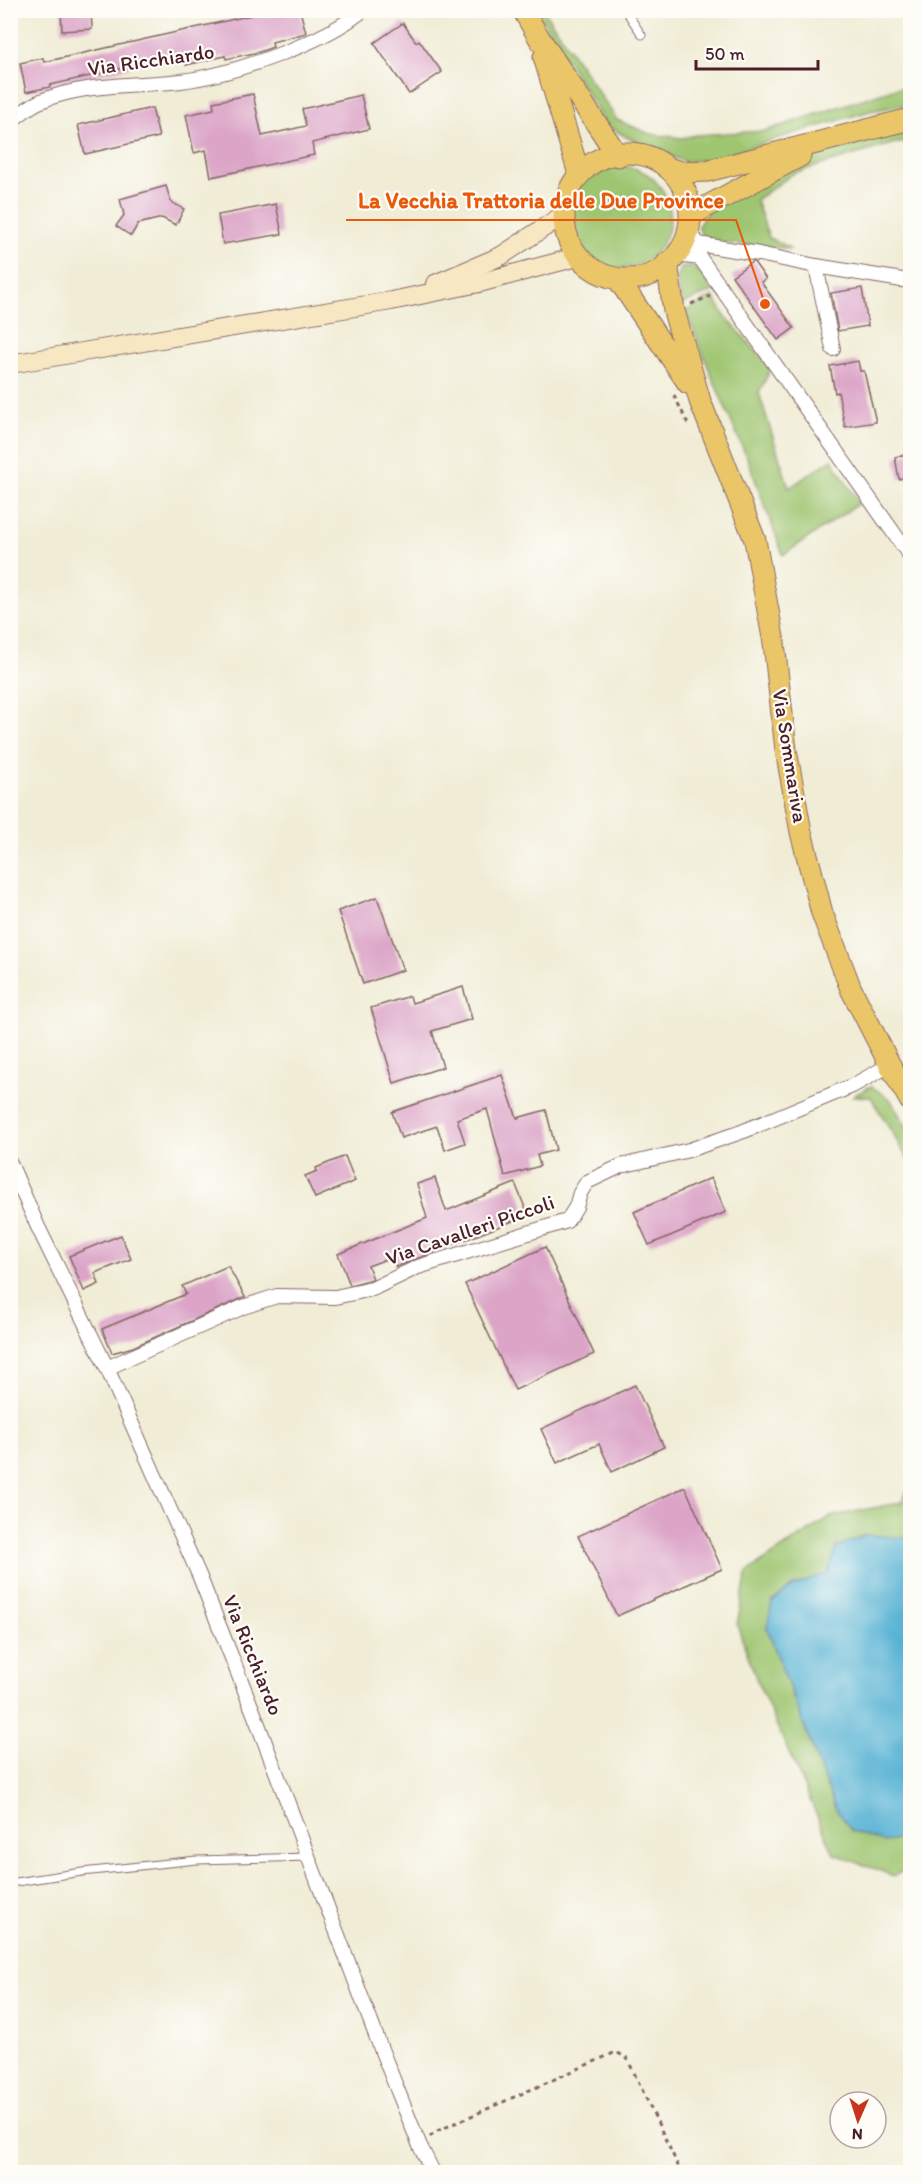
<svg xmlns="http://www.w3.org/2000/svg" width="921" height="2183" font-family="Itim,sans-serif">
<style>
.green{fill:#9ec570;stroke:#74724e;stroke-width:1.5}
.water{fill:#56b2d4;stroke:#506880;stroke-width:1.5}
.building{fill:#dca5c8}
.lines{fill:none;stroke-linecap:round;stroke-linejoin:round}
.lane-casing{stroke:#846766;stroke-width:9}
.street-casing{stroke:#846766;stroke-width:16}
.secondary-casing{stroke:#846766;stroke-width:20}
.primary-casing{stroke:#846766;stroke-width:23}
.path{stroke:#846766;stroke-width:3;stroke-dasharray:4.5 4.5;stroke-linecap:butt}
.lane{stroke:#fff;stroke-width:7}
.street{stroke:#fff;stroke-width:14}
.secondary{stroke:#f7e8c3;stroke-width:18}
.primary{stroke:#ebc669;stroke-width:21}
.labels{text-anchor:middle;stroke-width:4.5;stroke-linejoin:round;paint-order:stroke}
.street-label{font-size:21px;fill:#4a1f2b;stroke:#fdfcf7}
.leader{fill:none;stroke:#e8590c;stroke-width:2}
.callout-dot{fill:#e8590c;stroke:#fdfcf7;stroke-width:2}
.callout-label{font-size:22px;text-anchor:middle;font-weight:bold;fill:#e8590c;stroke:#fdfcf7;stroke-width:4.5;stroke-linejoin:round;paint-order:stroke}
</style>
<rect width="100%" height="100%" fill="#fdfcf7"/>
<filter id="ink" filterUnits="userSpaceOnUse"><feTurbulence type="fractalNoise" baseFrequency=".0167" numOctaves="2"/><feDisplacementMap in="SourceGraphic" scale="12" xChannelSelector="R" yChannelSelector="G"/><feConvolveMatrix kernelMatrix="1 2 1 2 8 2 1 2 1" color-interpolation-filters="sRGB"/></filter>
<filter id="wash" filterUnits="userSpaceOnUse"><feTurbulence type="fractalNoise" baseFrequency=".008" numOctaves="4" result="noise"/><feDisplacementMap in="SourceGraphic" scale="24" xChannelSelector="R" yChannelSelector="G"/><feGaussianBlur stdDeviation="1.35" result="paint"/><feColorMatrix in="noise" values="0 0 0 0 0 0 0 0 0 0 0 0 0 0 0 0 0 1.4 0 .05"/><feComposite in="paint" operator="in"/></filter>
<g filter="url(#wash)">
<rect width="100%" height="100%" fill="#f0ecd5"/>
<!-- green -->
<g class="green">
<path d="M537 11H544L617 120 650 134 682 138 696 135 765 131 893 89 910 87V104L870 111 773 140 717 158 685 162 628 138 606 125Z"/>
<path d="M910 130V142L895 143 794 173 756 200 769 238 791 249 716 242 702 236 698 226 708 210 787 167 830 150Z"/>
<circle cx="619" cy="217" r="51"/>
<path d="M689 265 701 273 713 291 681 305 677 278 681 268Z"/>
<path d="M713 296 724 315 771 368 759 393 789 488 832 459 859 503 783 555 748 460 712 377 686 311Z"/>
<path d="M871 1086 890 1099 910 1133V1163L871 1097 853 1096Z"/>
<path d="M910 1485V1538H892L829 1573 793 1586 767 1628 835 1808 883 1842 910 1836V1867L894 1876 834 1854 758 1683 737 1625 747 1572 830 1517 902 1502Z"/>
</g>
<!-- water -->
<path class="water" d="M865 1535 910 1538V1836L883 1842 852 1831 835 1808 767 1628 772 1602 793 1586 828 1573 837 1547Z"/>
<g id="blocks">
<!-- building -->
<g class="building">
<path d="M61 10H91L92 29 62 31Z"/>
<path d="M274 10H300L306 33 272 42 273 47 259 52 226 59 225 56 186 65 183 55 50 85V87L26 92 20 63 43 58 44 62Z"/>
<path d="M403 23 416 42 419 40 442 72 409 94 374 43Z"/>
<path d="M253 94 262 136 306 126 302 109 361 95 369 129 312 143 314 155 211 177 206 150 194 153 186 115 214 109 213 102Z"/>
<path d="M152 108 159 137 85 154 78 125Z"/>
<path d="M166 186 171 202 184 209 176 225 162 218 138 224 131 236 116 226 124 215 120 199Z"/>
<path d="M276 204 282 234 223 244 218 215Z"/>
<path d="M752 262H754L766 279 761 282 794 328 778 340 732 276Z"/>
<path d="M862 288 868 326 838 331 831 293Z"/>
<path d="M858 361 860 371H864L876 422 845 427 838 392 835 393 830 366Z"/>
<path d="M910 453V477L899 479 895 457Z"/>
<path d="M377 897 403 970 363 984 338 911Z"/>
<path d="M463 987 472 1019 432 1031 443 1067 394 1083 371 1008 410 996 412 1003Z"/>
<path d="M502 1075 517 1118 546 1110 556 1150 537 1155 540 1166 505 1176 487 1109 457 1119 465 1143 445 1150 437 1126 401 1138 392 1112Z"/>
<path d="M345 1156 355 1181 315 1198 305 1176 317 1171 316 1168Z"/>
<path d="M435 1178 446 1211 515 1183 528 1215 396 1267 392 1257 368 1266 373 1279 350 1285 338 1254 427 1218 417 1184Z"/>
<path d="M711 1178 726 1212 649 1245 634 1212Z"/>
<path d="M121 1235 131 1259 95 1273 99 1284 84 1291 69 1256Z"/>
<path d="M545 1247 594 1354 515 1390 465 1284Z"/>
<path d="M228 1266 245 1297 133 1347 112 1353 102 1329 186 1294 182 1286Z"/>
<path d="M635 1385 664 1447 612 1472 599 1444 557 1463 541 1429Z"/>
<path d="M685 1487 722 1569 617 1616 578 1536Z"/>
</g>
</g>
</g>
<g filter="url(#ink)">
<use href="#blocks" fill-opacity="0" stroke="#846766" stroke-width="1.5"/>
<g class="lines">
<defs>
<g id="lane">
<path d="M625 10 642 35"/>
<path d="M10 83 18 116"/>
<path d="M10 1883 82 1872 197 1860 308 1857"/>
</g>
<g id="street">
<path d="M10 121C20 115 30 105 41 101 85 83 135 86 181 81 231 75 324 43 363 10"/>
<path d="M689 230 698 244 700 258 910 556"/>
<path d="M698 244 759 254 816 266 902 280"/>
<path d="M677 255 700 258"/>
<path d="M816 266 833 349"/>
<path d="M10 1163 38 1227 107 1368 199 1575 253 1711 383 2054 420 2146 433 2172"/>
<path d="M107 1368 243 1307 277 1296 335 1297 372 1289 418 1267 567 1221 576 1207 580 1193 587 1182 621 1166 689 1150 744 1131 852 1086 890 1065"/>
</g>
<g id="secondary">
<path d="M435 284 501 256 563 215"/>
<path d="M10 364 391 301 479 283 577 257"/>
</g>
<g id="primary">
<path d="M523 10 538 36 618 156"/>
<path d="M544 57 579 174"/>
<circle cx="627" cy="216" r="63"/>
<path d="M668 168 681 172 707 171 910 119"/>
<path d="M691 215 800 156"/>
<path d="M667 263 674 311 700 401 755 540 774 643 786 750 801 832 822 913 851 989 890 1065 910 1100"/>
<path d="M618 279 688 383"/>
</g>
</defs>
<!-- lane casing -->
<use href="#lane" class="lane-casing"/>
<!-- street casing -->
<use href="#street" class="street-casing"/>
<!-- secondary casing -->
<use href="#secondary" class="secondary-casing"/>
<!-- primary casing -->
<use href="#primary" class="primary-casing"/>
<!-- path -->
<g class="path">
<path d="M691 304 710 296"/>
<path d="M674 395 688 424"/>
<path d="M430 2137 435 2132 616 2052 627 2058 681 2172"/>
</g>
<!-- lane -->
<use href="#lane" class="lane"/>
<!-- street -->
<use href="#street" class="street"/>
<!-- secondary -->
<use href="#secondary" class="secondary"/>
<!-- primary -->
<use href="#primary" class="primary"/>
</g>
</g>
<g class="labels">
<!-- street labels -->
<g class="street-label">
<text transform="translate(151 60) rotate(-8)" y="7">Via Ricchiardo</text>
<text transform="translate(790 756) rotate(81)" y="7">Via Sommariva</text>
<text transform="translate(470 1230) rotate(-19)" y="7">Via Cavalleri Piccoli</text>
<text transform="translate(253 1655) rotate(68)" y="7">Via Ricchiardo</text>
</g>
</g>
<!-- callouts -->
<path class="leader" d="M765 304L736 220H346"/>
<circle class="callout-dot" cx="765" cy="304" r="6"/>
<g class="callout-label">
<text x="541" y="208">La Vecchia Trattoria delle Due Province</text>
</g>
<!-- margin -->
<rect width="921" height="2183" fill="none" stroke="#fdfcf7" stroke-width="36"/>
<!-- north arrow -->
<g transform="translate(858 2120) rotate(183)"><circle r="28" fill="#fdfcf7" stroke="#b5a4a5" stroke-width="1.5"/>
<path d="M0-4.5L10 22L0 15L-10 22Z" fill="#c8321e"/>
<text y="-9" font-size="16" font-weight="bold" text-anchor="middle" fill="#4a1f2b">N</text>
</g>
<!-- scale -->
<path d="M696 60v9h122v-9" fill="none" stroke="#4a1f2b" stroke-width="3"/>
<text x="705" y="60" font-size="18" fill="#4a1f2b" stroke="#fdfcf7" stroke-width="4.5" paint-order="stroke">50 m</text>
</svg>
